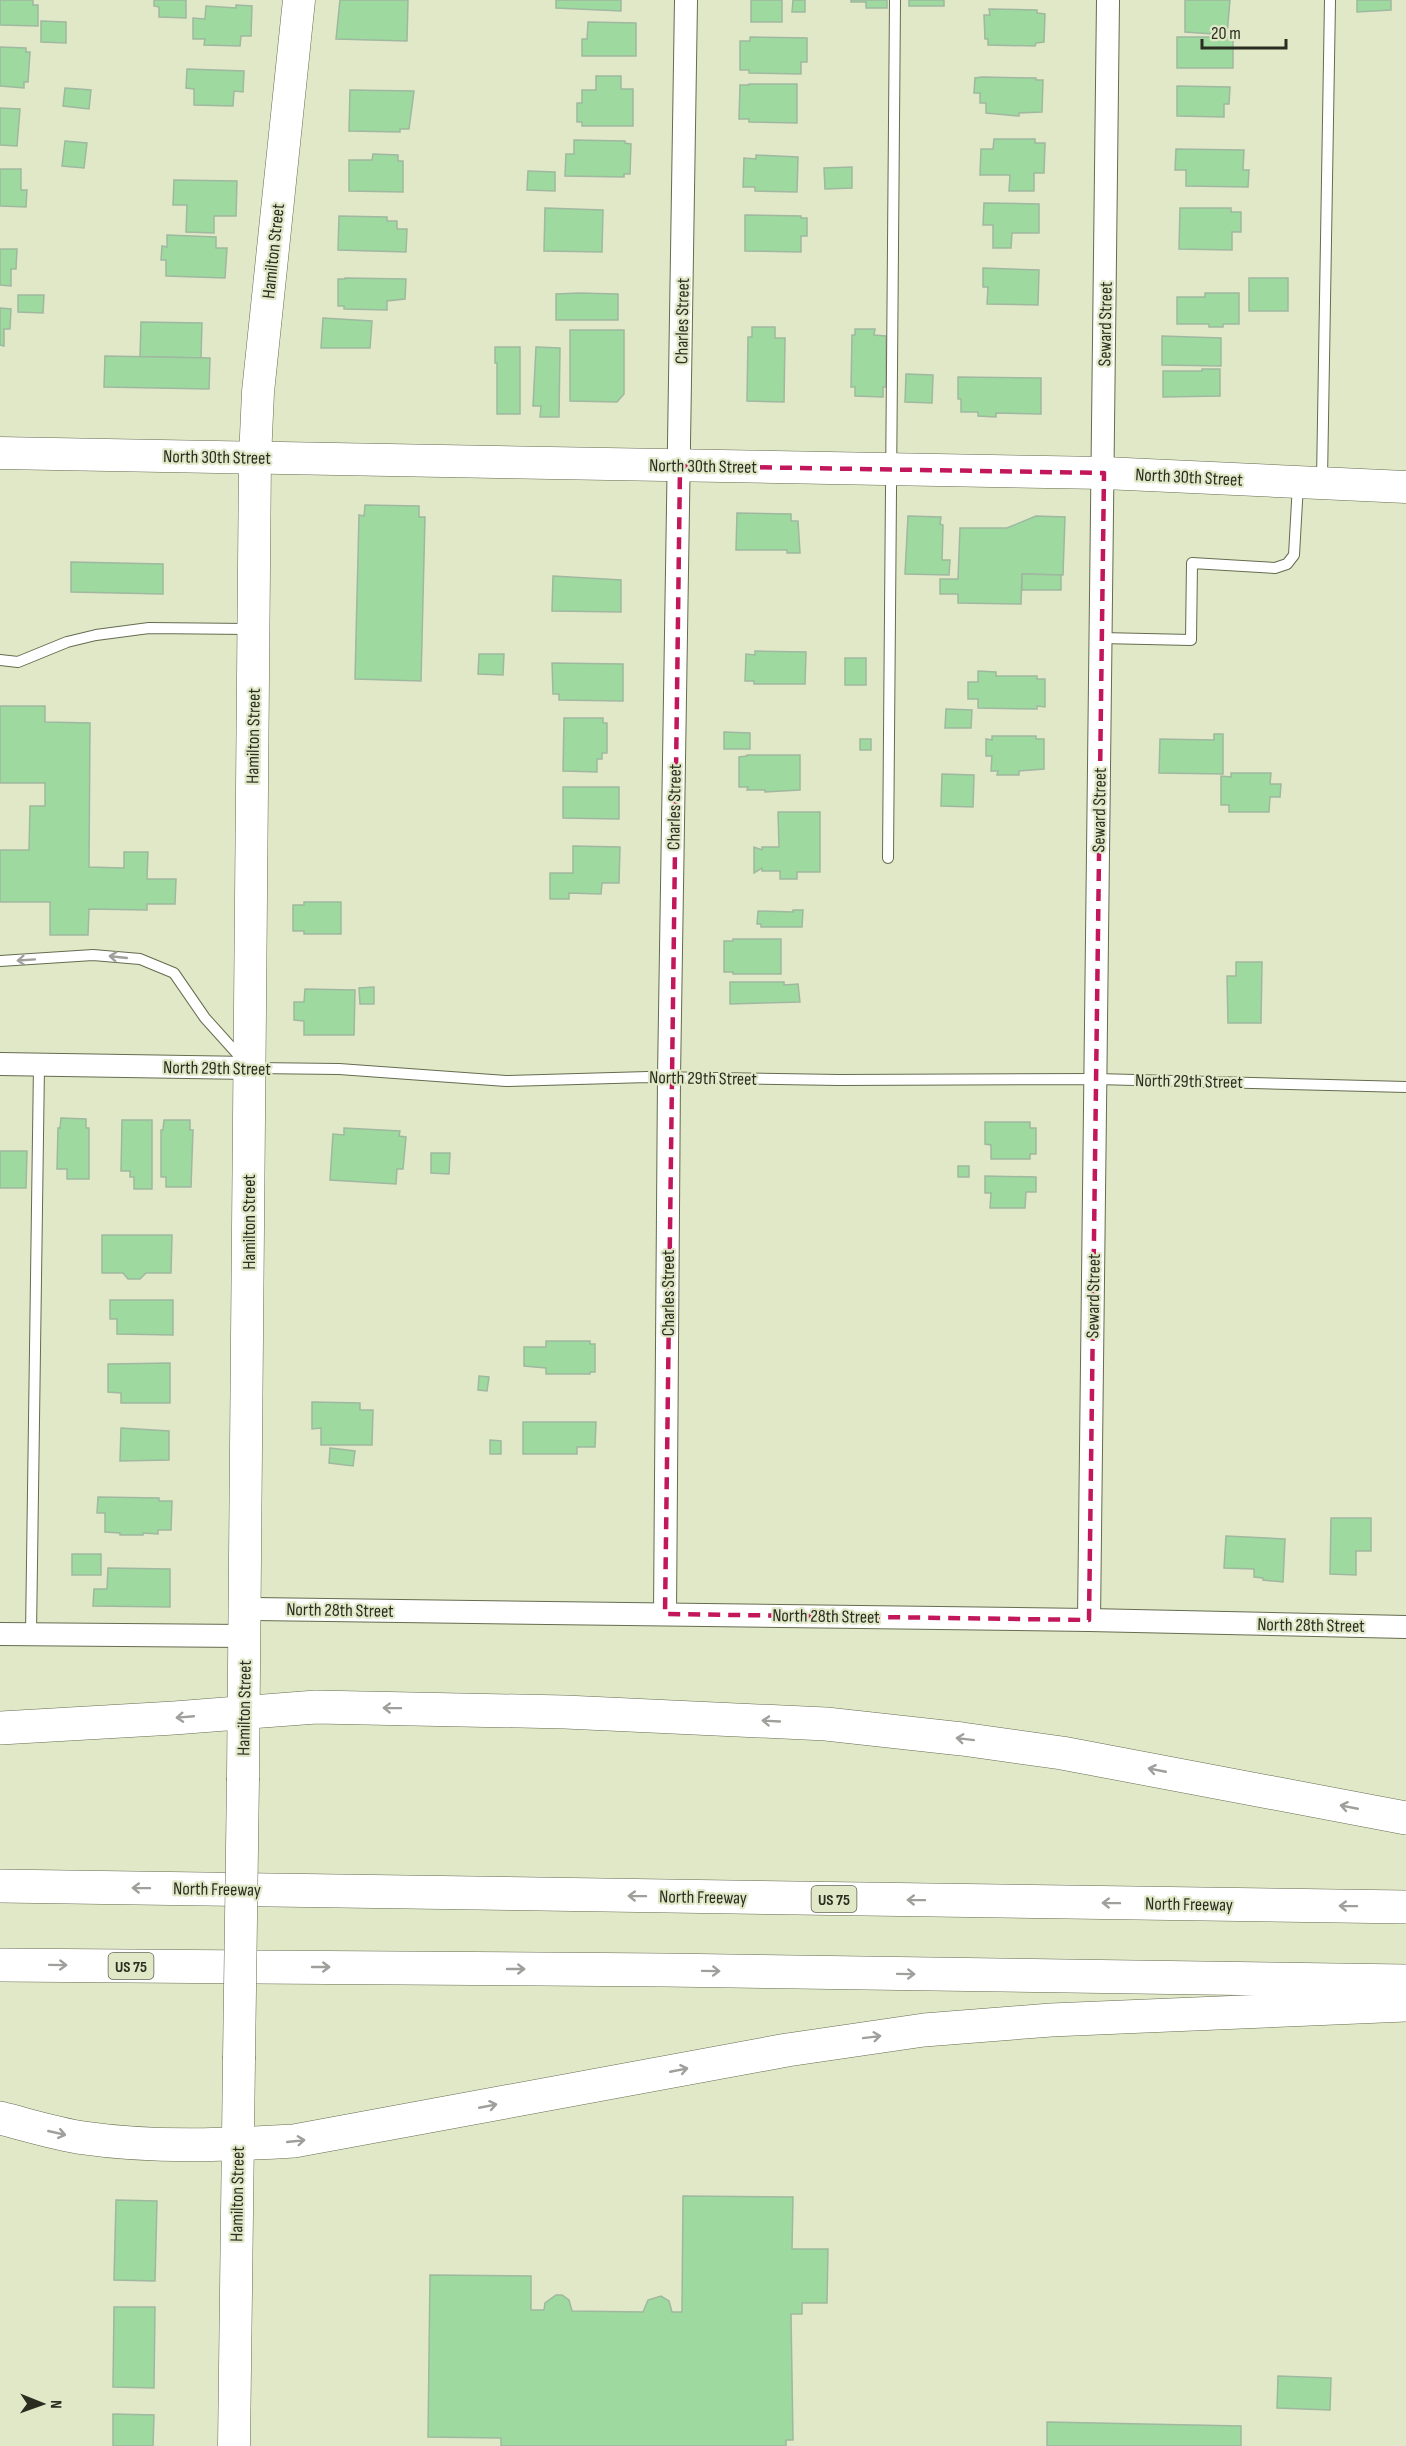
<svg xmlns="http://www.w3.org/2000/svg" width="1406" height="2446" font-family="'Sofia Sans Condensed',sans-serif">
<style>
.building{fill:#9ed9a0;stroke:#9fb89f;stroke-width:1.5}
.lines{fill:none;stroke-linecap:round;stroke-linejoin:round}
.service-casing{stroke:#656c4f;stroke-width:12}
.minor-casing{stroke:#656c4f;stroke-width:24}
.secondary-casing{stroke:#656c4f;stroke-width:33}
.motorway-casing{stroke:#656c4f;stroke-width:34}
.service{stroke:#fff;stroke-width:10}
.minor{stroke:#fff;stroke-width:22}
.secondary{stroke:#fff;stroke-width:32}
.motorway{stroke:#fff;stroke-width:33}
.secondary-bridge-casing{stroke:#656c4f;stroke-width:33;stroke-linecap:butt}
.secondary-bridge{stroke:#fff;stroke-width:32}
.oneway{stroke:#9fa09b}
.marked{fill:none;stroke:#c2185b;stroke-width:4.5;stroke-dasharray:12 8;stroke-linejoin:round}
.labels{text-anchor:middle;stroke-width:4.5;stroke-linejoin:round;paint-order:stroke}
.shield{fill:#e0e8c8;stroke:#616552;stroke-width:1.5}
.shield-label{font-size:16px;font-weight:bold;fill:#2a2d20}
.street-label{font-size:18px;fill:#2a2d20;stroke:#e0e8c8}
</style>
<rect width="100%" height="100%" fill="#e0e8c8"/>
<!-- building -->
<g class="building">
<path d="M0 0H33V5H38V26L0 25Z"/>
<path d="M154 0H186V18L159 17V7L154 6Z"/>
<path d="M340 0H408L407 41 336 39Z"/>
<path d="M556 0H621V11L556 8Z"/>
<rect x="751" y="0" width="31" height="22"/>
<path d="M793 0H805V12H792Z"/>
<path d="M851 0H887V8H866V2H851Z"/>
<rect x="909" y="0" width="35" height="6"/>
<path d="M1185 0H1230L1227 35 1185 32Z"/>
<path d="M1357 0H1391V10L1357 12Z"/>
<path d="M236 5 252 6 251 36H241L240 46 204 45 205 39H193V18L205 19 206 6 236 8Z"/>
<path d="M989 9 1037 10V13L1045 14 1044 42 1036 43 1035 46 988 45V39H985L984 15H990Z"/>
<path d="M41 21 66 22V43L41 42Z"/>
<path d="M588 22 636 23V56H582V39H587Z"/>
<path d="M750 37 807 38V62H801V74L749 73V70H740V41H750Z"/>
<rect x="1177" y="37" width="56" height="31"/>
<path d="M0 47 26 48V52H30L28 82H24V88L0 86Z"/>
<path d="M187 69 244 71 243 92 234 91 233 106 194 105V89L186 88Z"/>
<path d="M596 76H621V89H633V126H582V122H577V103H582V90H596Z"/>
<path d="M982 77 1036 78V80H1043L1042 112 1019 113V116L986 113V103H980V93H974L975 78Z"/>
<path d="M749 84H797V123L749 122V119H739L740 85H749Z"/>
<path d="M1177 86 1230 87 1229 104H1224V117L1177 116Z"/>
<path d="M65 88 91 90 89 109 63 106Z"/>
<path d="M350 90 414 91 409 129H400V132L349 131Z"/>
<path d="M0 108 20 109 17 146 0 145Z"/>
<path d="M994 139H1035V143H1045L1044 173H1034V191H1009L1010 175H980L981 149H993Z"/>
<path d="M574 140 625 141V143L631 144 630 174H624V177L565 176 566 154H574Z"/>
<path d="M65 141 87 143 84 168 62 166Z"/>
<path d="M1176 149 1244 150 1243 170H1249L1248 187 1186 186V170H1175Z"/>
<path d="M373 154 398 155V161H403V192L349 191V160H372Z"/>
<path d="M756 155 798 157 797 192 755 191V187H743L744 158 756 159Z"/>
<path d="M852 167V188L825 189 824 168Z"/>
<path d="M0 169H21V190H27L26 207 0 206Z"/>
<path d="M528 171 555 172V191L527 190Z"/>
<path d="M174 180 237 181 236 216H214V233L186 232 187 205H173Z"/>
<path d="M984 203 1039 204V233H1012L1011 248H993V225H983Z"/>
<path d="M545 208 603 210 602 252 544 251Z"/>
<path d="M1180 208H1231V212H1241V232H1232V250L1179 249Z"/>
<path d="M745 215 801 216V218H807V236H801V252L745 251Z"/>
<path d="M339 216 387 217V221H397V229H407L406 252 338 250Z"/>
<path d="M167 235 216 237V248H227L225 278 166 276V260H161L162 246 167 247Z"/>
<path d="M0 249H17L16 269H11V286L0 285Z"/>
<path d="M983 268 1039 270 1038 305 987 304 988 287H983Z"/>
<path d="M345 278 406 279 405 299 387 301V310L344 309V306H338V279H345Z"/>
<rect x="1249" y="278" width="39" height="33"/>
<path d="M579 293 618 294V320H556V294Z"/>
<path d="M1205 293H1239V324H1223V327H1209V324H1177V297H1205Z"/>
<path d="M18 295H44L43 313 18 312Z"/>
<path d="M0 308 11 309 10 329H4V346L0 345Z"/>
<path d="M323 318 372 321 370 348H321Z"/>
<path d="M141 322 202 323 201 358 140 357Z"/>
<path d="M752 327H775V338H785L784 402 747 401 748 337H752Z"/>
<path d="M855 329H875L874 335 886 336V387H883V397L855 396V387H851L852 335H855Z"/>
<path d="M570 330H624V394L617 402 570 401Z"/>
<path d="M1162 336 1221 338V366L1162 365Z"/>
<path d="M495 347H520V414H497V363H495Z"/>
<path d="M536 347 560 348 559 417H540L541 406H533Z"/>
<path d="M105 356 210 358 209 389 104 387Z"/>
<path d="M1202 369H1220V396L1163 397V371H1202Z"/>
<path d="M906 374 933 375 932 403 905 402Z"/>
<path d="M958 377 1041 378V414L996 413V417L978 416V412H961V399H958Z"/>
<path d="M365 505 419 506V517H425L421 681 355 679 359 515 364 516Z"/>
<path d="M737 513 791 514V521H798L800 553H787V550H736Z"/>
<path d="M908 516 941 517 940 524 943 525 942 560H950L949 575 905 574Z"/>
<path d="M1036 516 1065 517 1063 575 1022 574 1021 604 958 603V594H940V579H958L960 528H1007Z"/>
<path d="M71 562 163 564V594L71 592Z"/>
<path d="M1022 574 1061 575V590H1022Z"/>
<path d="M553 576 621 580V612L552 611Z"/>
<path d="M755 651 806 652 805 684H754V681H745L746 654 755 655Z"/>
<path d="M479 654H504L503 675 478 674Z"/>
<rect x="845" y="658" width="21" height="27"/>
<path d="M552 663 623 664V701L559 700V694H553Z"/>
<path d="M978 671 996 672V676H1037V679H1045V707L1037 706V709L978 708V699H968V682H978Z"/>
<path d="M0 706H45V722L90 723 89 867 124 868V852H148L147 879H176L175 904H147V910L89 909 88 935H50V902H0V850H29L30 806H45V783H0Z"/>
<path d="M946 709 972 710 971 728H945Z"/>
<path d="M564 718H603V723H607V753H602V759H597V772L563 771Z"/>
<path d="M724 732 750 733V749H724Z"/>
<path d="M1214 734H1223V774L1159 773 1160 739 1214 740Z"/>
<path d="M992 736H1036V739H1044V769L1019 771V775H997L998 771H991L992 756H986V739L992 740Z"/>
<rect x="860" y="739" width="11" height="11"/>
<path d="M747 755H800V790L765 792V790H747L748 787H739V757L747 756Z"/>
<path d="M1231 773H1271L1270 784H1281L1280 797H1270L1269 812H1229V805H1221V776L1231 777Z"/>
<path d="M942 774 974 775 973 807 941 806Z"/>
<path d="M563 787H619V819L563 818Z"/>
<path d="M778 812H820V872H797V879H780V871H762V868L754 873V847L762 850V847H779Z"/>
<path d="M573 846 620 847 619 883H602L601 894 569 893V899H550V873H573Z"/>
<path d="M304 902H341V934H304V931H293V905H304Z"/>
<path d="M793 910H803L802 927H761V924H757L758 911 793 912Z"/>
<path d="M733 939H781V974H733V972H724V941H733Z"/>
<path d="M1236 962H1262L1261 1023H1228L1227 976H1236Z"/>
<path d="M730 982H784V985L798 984 800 1002 730 1004Z"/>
<path d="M374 987V1004H360L359 988Z"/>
<path d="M305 989 355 990 354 1035H304V1021L294 1020V1002H304Z"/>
<path d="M61 1118 86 1119V1128H89V1179H67V1169H57L58 1128H60Z"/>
<path d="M122 1120H152V1189H134V1177H130V1171H121Z"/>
<path d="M164 1120H190V1130H193L191 1187H166V1177H161V1130H163Z"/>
<path d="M985 1122H1030V1128H1036V1154H1030V1159H991V1145L985 1144Z"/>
<path d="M344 1128 400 1131 399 1136 406 1137 403 1169H397L396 1184 330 1180 333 1134 344 1135Z"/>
<path d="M0 1151H27L26 1188H0Z"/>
<path d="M431 1153H450L449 1174 431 1173Z"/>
<rect x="958" y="1166" width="11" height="11"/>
<path d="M985 1176 1036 1177V1192H1026L1025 1208H990L991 1193H985Z"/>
<path d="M102 1235H172L171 1273H146L140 1279H128L123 1273H102Z"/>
<path d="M110 1300H173V1335L117 1334V1319H110Z"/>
<path d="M546 1341H590V1344H595V1372H590V1374H546V1368L524 1366V1347H546Z"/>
<path d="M170 1363V1403H121V1393L108 1392V1364Z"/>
<path d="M479 1376 489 1377 487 1391 478 1390Z"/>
<path d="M312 1402 360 1403V1410H373L372 1445H321V1428L312 1429Z"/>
<path d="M523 1422H596L595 1447H577V1454H523Z"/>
<path d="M121 1428 169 1431V1460L120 1461Z"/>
<path d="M490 1440 501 1441V1454H490Z"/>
<path d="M330 1448 355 1451 353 1466 329 1463Z"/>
<path d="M98 1497 159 1498V1501H172L171 1530H158V1534L143 1533V1535H120V1533L105 1532V1513H97Z"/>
<path d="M1331 1518H1371V1551H1356V1575L1330 1574Z"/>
<path d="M1226 1536 1285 1539 1283 1582 1263 1580V1578L1254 1577V1569L1224 1568Z"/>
<rect x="72" y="1554" width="29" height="21"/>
<path d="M108 1568 170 1569V1607L93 1606 94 1589H107Z"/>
<path d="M683 2196 793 2197 792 2249H828L827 2303H802V2314H791L793 2440H786V2446H501V2438L428 2437 430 2275 531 2276V2310H544L545 2303 556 2295H562L569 2300 572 2311 643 2312 648 2300 661 2296 669 2301 672 2312H682Z"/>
<path d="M116 2200 157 2201 155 2281 114 2280Z"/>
<path d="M114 2307H155L154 2388 113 2387Z"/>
<path d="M1278 2376 1331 2378 1330 2410 1277 2408Z"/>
<path d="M113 2414 154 2415 153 2446H113Z"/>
<path d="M1047 2422 1241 2426V2446H1047Z"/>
</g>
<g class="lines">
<defs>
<g id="service">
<path d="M1322 480 1330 0"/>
<path d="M1101 638 1191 640 1192 563 1275 568 1287 564 1294 555 1298 484"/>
<path d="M0 660 18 662 67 642 96 635 149 628 249 629"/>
<path d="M888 858 895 0"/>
<path d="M0 961 93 955 140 959 174 973 205 1018 250 1068 339 1069 506 1081 648 1077 839 1080 1096 1079 1406 1087"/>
<path d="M31 1634 39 1065"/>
</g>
<g id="minor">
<path d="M0 1064 250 1068"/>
<path d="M245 1609 1089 1620 1406 1627"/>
<path d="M665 1614 669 1077 686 0"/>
<path d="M1089 1620 1108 0"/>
<path d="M0 1634 245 1636"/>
</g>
<g id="secondary">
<path d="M0 453 1104 473 1406 487"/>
<path d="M243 1778 255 458 258 392 299 0"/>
<path d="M234 2446 239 2059"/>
</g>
<g id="motorway">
<path d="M0 1728 174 1718 316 1707 565 1712 826 1724 962 1739 1062 1753 1406 1818"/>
<path d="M0 1886 1406 1907"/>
<path d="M0 1965 665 1970 1406 1981"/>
<path d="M0 2118C28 2125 56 2134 84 2138 153 2148 225 2145 294 2141L787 2050 924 2030 1051 2020 1406 2005"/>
</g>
</defs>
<!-- service casing -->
<use href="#service" class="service-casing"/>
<!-- minor casing -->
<use href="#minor" class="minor-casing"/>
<!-- secondary casing -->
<use href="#secondary" class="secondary-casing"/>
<!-- motorway casing -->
<use href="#motorway" class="motorway-casing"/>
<!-- service -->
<use href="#service" class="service"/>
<!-- minor -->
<use href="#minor" class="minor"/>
<!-- secondary -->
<use href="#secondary" class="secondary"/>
<!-- motorway -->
<use href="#motorway" class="motorway"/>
<defs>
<path id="secondary-bridge" d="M239 2059 243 1778"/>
</defs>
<!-- secondary-bridge casing -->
<use href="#secondary-bridge" class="secondary-bridge-casing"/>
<!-- secondary-bridge -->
<use href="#secondary-bridge" class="secondary-bridge"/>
</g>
<!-- one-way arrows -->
<defs><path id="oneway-shaft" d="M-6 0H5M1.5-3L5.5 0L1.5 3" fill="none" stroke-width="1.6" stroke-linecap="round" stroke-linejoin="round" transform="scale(1.5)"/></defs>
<g class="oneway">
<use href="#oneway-shaft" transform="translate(118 957) rotate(-174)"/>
<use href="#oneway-shaft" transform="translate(26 960) rotate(176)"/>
<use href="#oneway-shaft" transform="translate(392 1708) rotate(-179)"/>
<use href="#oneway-shaft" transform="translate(185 1717) rotate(175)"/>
<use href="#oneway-shaft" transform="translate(771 1721) rotate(-177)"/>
<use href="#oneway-shaft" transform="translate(965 1739) rotate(-173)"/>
<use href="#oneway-shaft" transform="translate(1157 1770) rotate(-169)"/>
<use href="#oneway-shaft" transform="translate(1349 1807) rotate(-169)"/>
<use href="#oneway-shaft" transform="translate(141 1888) rotate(-179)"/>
<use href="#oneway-shaft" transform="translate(637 1896) rotate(-179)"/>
<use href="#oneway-shaft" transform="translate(916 1900) rotate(-179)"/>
<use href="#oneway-shaft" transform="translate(1111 1903) rotate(-179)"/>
<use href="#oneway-shaft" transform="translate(1348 1906) rotate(-179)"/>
<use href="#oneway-shaft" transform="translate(58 1965) rotate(1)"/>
<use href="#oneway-shaft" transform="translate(321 1967)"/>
<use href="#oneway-shaft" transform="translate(516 1969)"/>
<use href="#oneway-shaft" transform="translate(711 1971) rotate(1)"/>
<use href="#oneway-shaft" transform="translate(906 1974) rotate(1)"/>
<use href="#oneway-shaft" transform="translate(872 2037) rotate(-7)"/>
<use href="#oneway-shaft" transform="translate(679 2070) rotate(-11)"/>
<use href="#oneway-shaft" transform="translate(488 2106) rotate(-11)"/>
<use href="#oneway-shaft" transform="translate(57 2133) rotate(13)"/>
<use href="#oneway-shaft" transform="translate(296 2141) rotate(-6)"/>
</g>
<!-- marked area -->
<path class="marked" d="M680 466 1104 473 1089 1620 665 1614Z"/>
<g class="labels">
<!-- shield labels -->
<g class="shield">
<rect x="811.5" y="1886" width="45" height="26" rx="4.5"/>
<rect x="108.5" y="1953" width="45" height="26" rx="4.5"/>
</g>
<g class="shield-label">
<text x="834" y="1905">US 75</text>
<text x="131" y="1972">US 75</text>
</g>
<!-- street labels -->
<g class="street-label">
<text transform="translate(273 251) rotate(-84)" y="6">Hamilton Street</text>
<text transform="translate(682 321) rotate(-89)" y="6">Charles Street</text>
<text transform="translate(1105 324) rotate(-89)" y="6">Seward Street</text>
<text transform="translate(217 457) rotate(1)" y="6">North 30th Street</text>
<text transform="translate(703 466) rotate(1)" y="6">North 30th Street</text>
<text transform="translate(1189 477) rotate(3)" y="6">North 30th Street</text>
<text transform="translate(253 736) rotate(-89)" y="6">Hamilton Street</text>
<text transform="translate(674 807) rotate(-89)" y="6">Charles Street</text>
<text transform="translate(1099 810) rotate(-89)" y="6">Seward Street</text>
<text transform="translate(217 1068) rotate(1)" y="6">North 29th Street</text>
<text transform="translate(703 1078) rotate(1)" y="6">North 29th Street</text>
<text transform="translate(1189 1081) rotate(1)" y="6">North 29th Street</text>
<text transform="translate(249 1222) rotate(-90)" y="6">Hamilton Street</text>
<text transform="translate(668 1293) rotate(-90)" y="6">Charles Street</text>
<text transform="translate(1093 1296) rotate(-89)" y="6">Seward Street</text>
<text transform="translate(340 1610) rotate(1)" y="6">North 28th Street</text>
<text transform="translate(826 1616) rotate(1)" y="6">North 28th Street</text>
<text transform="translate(1311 1625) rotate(1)" y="6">North 28th Street</text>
<text transform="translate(244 1708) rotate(-89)" y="6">Hamilton Street</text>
<text transform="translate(217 1889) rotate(1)" y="6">North Freeway</text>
<text transform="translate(703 1897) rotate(1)" y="6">North Freeway</text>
<text transform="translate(1189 1904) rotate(1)" y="6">North Freeway</text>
<text transform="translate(237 2194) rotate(-89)" y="6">Hamilton Street</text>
</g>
</g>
<!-- north arrow -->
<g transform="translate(42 2404) rotate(91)" stroke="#e0e8c8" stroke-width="4.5" paint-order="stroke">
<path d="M0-4.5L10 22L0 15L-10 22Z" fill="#2a2d20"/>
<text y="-9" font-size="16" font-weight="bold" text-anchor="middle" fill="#2a2d20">N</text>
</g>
<!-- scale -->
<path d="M1202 39v9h84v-9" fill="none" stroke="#2a2d20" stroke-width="3"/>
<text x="1211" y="39" font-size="18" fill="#2a2d20" stroke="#e0e8c8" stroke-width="4.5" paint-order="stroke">20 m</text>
</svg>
